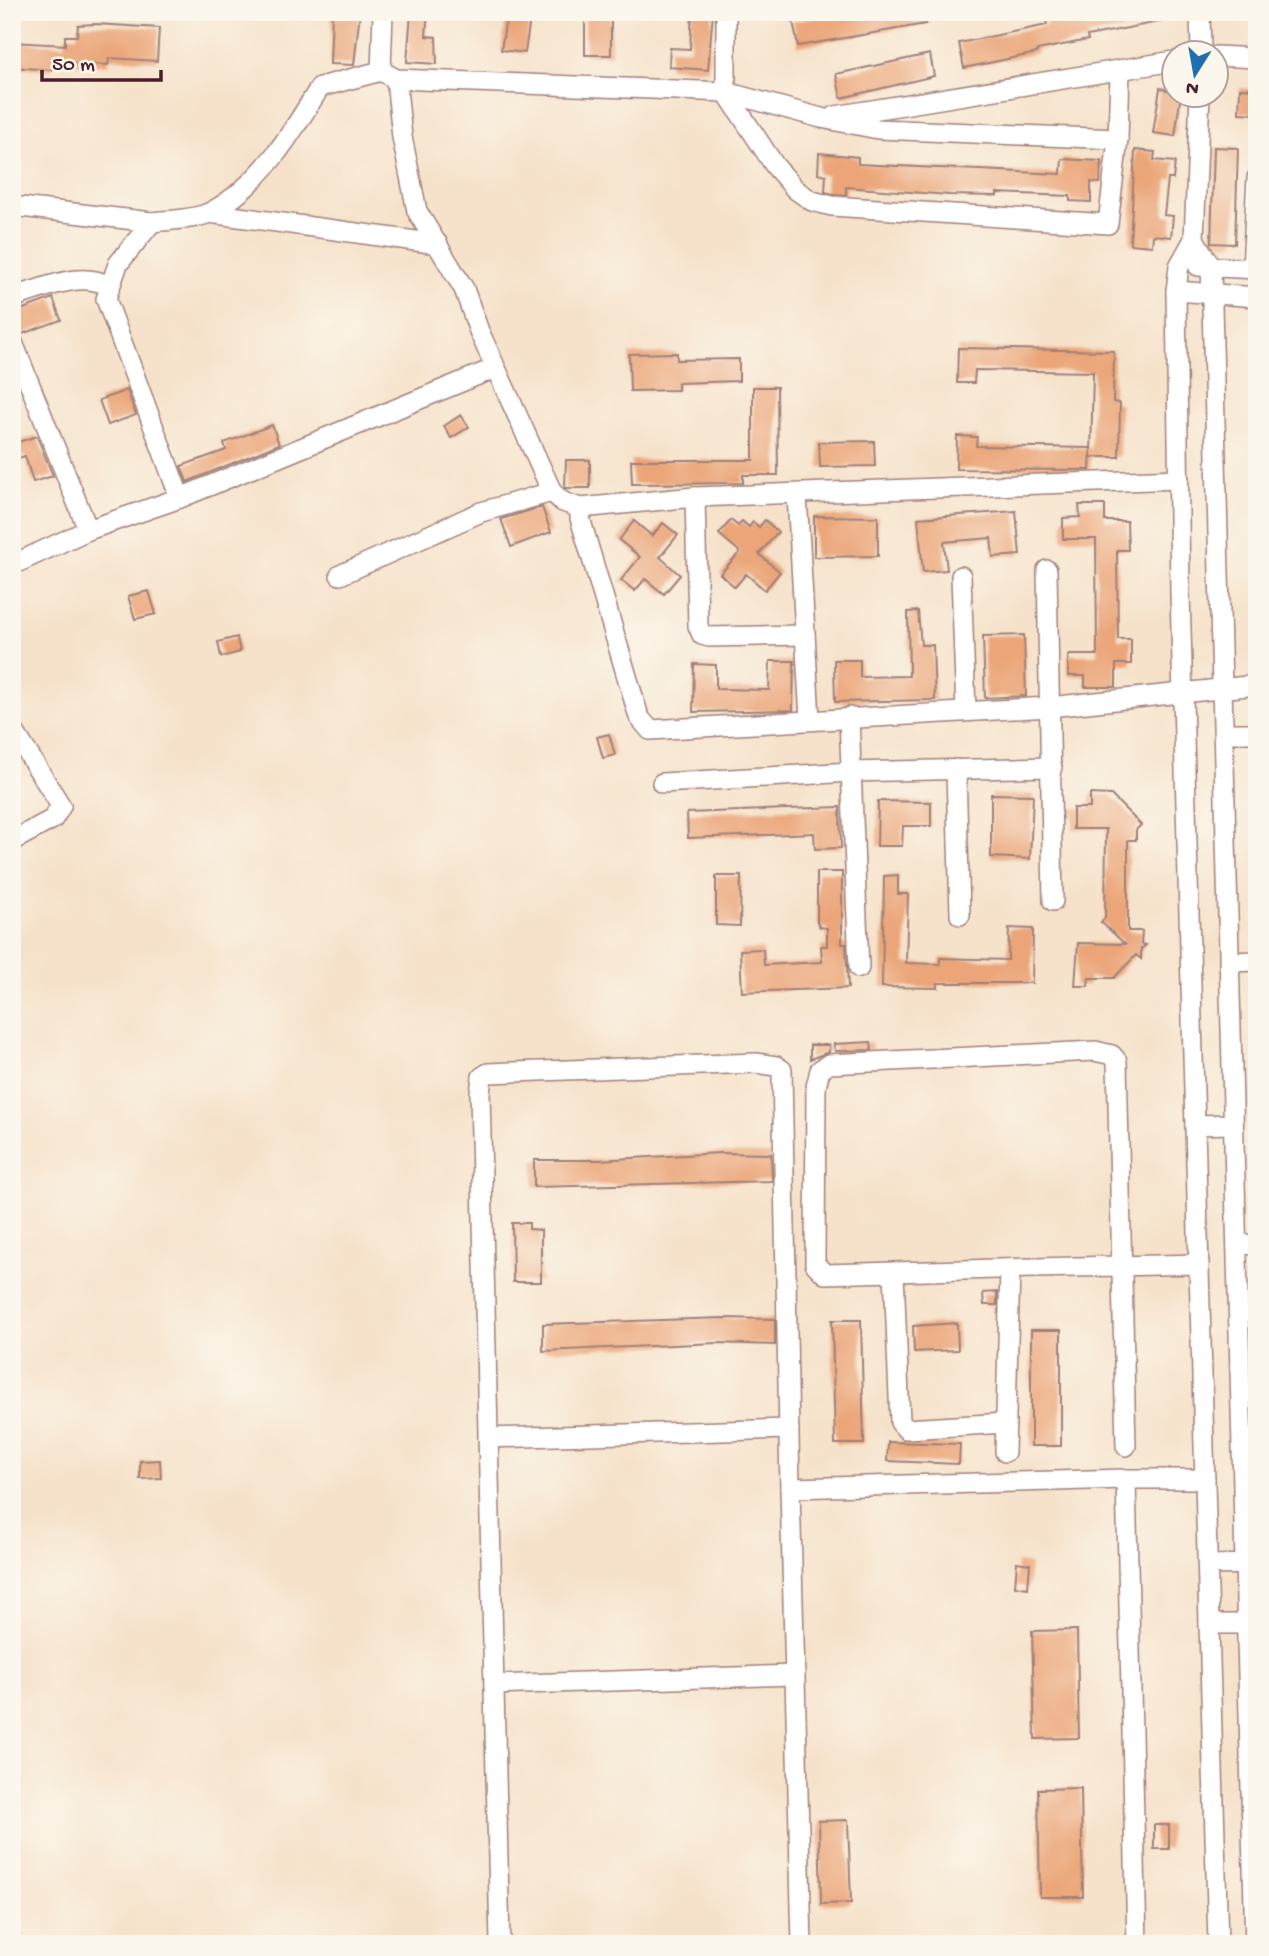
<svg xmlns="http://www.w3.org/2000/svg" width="1269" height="1956" font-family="'Gochi Hand',sans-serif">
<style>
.building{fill:#eba578}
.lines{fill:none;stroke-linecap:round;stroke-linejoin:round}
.minor-casing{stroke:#a0807a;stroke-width:22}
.minor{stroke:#fff;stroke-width:19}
</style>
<rect width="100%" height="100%" fill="#fbf7ec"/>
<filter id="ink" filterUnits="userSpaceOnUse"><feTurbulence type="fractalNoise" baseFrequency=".0143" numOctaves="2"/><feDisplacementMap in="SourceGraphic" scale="14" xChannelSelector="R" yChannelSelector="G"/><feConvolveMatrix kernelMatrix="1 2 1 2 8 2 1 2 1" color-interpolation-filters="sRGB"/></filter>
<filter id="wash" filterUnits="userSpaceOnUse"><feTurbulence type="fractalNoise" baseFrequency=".00686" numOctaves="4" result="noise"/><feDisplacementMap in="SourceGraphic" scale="28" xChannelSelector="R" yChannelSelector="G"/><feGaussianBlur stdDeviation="1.57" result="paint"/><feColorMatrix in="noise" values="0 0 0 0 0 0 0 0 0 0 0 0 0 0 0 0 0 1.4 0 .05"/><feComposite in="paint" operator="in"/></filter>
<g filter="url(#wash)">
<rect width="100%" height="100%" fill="#f6e2ca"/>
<g id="blocks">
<!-- building -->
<g class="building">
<path d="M332 12H360L354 65 330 64Z"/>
<path d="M411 12H428L426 36 436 37 437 64 407 62Z"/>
<path d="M507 12H531L525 53 501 50Z"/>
<rect x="585" y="12" width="26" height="43"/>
<path d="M692 12H713L708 70 669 67 670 48 690 49Z"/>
<path d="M847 12H924L926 24 798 46 793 21Z"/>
<path d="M1089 12H1179V18L1087 36 1088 40 1037 50V53L964 68 959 43 1047 25 1046 21Z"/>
<path d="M96 24 159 28 157 61 109 58 108 65 52 62V70L12 67V42L65 45V36H77L78 25Z"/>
<path d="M930 54 934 76 841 98 836 74Z"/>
<path d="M1160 88 1181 94 1175 136 1153 133Z"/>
<path d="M1240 88 1257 89V114L1239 113Z"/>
<path d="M1214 147 1238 148 1235 244 1211 243Z"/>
<path d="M1135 150 1155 152 1154 160 1175 162 1173 179H1168L1164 215 1173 216 1171 237 1153 235 1152 246 1130 244Z"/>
<path d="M819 153 858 157V164L1061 174 1062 159 1101 161 1100 183 1091 182V202L1070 201V196L997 193V196L949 195 846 187V195L834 194 825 192 826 175 818 174Z"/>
<path d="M53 298 61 320 22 334 12 328V313Z"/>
<path d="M958 348 1114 351 1113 402 1120 403 1119 457H1091L1093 372 975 370 974 383H957Z"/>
<path d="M677 353V360L739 359V381L678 383V390L630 391 629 354Z"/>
<path d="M753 387H777L778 475H743V483L632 484 631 460H753Z"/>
<path d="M127 390 136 415 108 425 99 400Z"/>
<path d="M461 415 469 427 451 438 444 426Z"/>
<path d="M272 425 279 444 187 482 181 466 226 450 224 443Z"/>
<path d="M37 436 53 476 33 482 25 456 12 460V444Z"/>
<path d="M957 436 977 437 976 446 1091 448 1090 470 956 469Z"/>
<path d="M874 441 875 466 820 467 819 442Z"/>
<path d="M566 460H590V488H565Z"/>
<path d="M1079 505H1105V521H1127L1128 550H1117L1118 639H1131V664H1116V687H1085V676H1068V655H1097L1096 539H1063V518L1080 517Z"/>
<path d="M542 507 551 532 511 547 501 519Z"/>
<path d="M1016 511 1020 555 993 557 991 538 944 542 947 570 923 572 918 518Z"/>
<path d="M814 516 878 517V556L814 557Z"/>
<path d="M731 520 738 526 742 521 749 527 753 522 759 527 765 520 778 532 759 554 780 572 765 590 746 574 735 587 720 574 740 552 719 534Z"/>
<path d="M634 521 652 536 663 523 678 535 660 557 680 575 664 594 645 579 635 591 621 580 640 557 619 540Z"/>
<path d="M149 591 156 614 135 619 128 596Z"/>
<path d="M918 611 921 645H933L935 700 835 702 834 660H860V677L909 676 908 612Z"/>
<path d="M1024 635 1026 696 985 698 983 636Z"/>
<path d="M237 637 240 652 221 657 218 642Z"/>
<path d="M770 661H794L793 710 693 712 694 664 716 665V689L769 690Z"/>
<path d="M609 734 615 755 603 758 597 737Z"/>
<path d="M991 794 1033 795 1030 859 991 857Z"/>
<path d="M1090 794 1111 795 1141 825 1136 830V840H1128V931H1142L1141 944 1146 945 1141 949V959L1136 955 1114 978H1089L1088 986H1075L1078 943 1125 944 1101 922 1105 918 1106 829H1073V808H1090Z"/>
<path d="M878 801 931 802V826H903L902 846H877Z"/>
<path d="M840 807 841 848 815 849 814 833 688 838 687 813Z"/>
<path d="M817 872H842V944H846L848 988 742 992 740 950 763 949 764 965 822 962 821 946H827V928L820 927 817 922Z"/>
<path d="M898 875V894H908L906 963 940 964V958L1008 960 1009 928 1033 929 1032 983H938V988L882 987 884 876Z"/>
<path d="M716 876H741L740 926 716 925Z"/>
<path d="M871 1042 872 1050 835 1051 834 1044Z"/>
<path d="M810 1045H829V1052L810 1059Z"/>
<path d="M719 1153 771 1154 772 1181 534 1187V1160H599Z"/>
<path d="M512 1223H529V1229L541 1230V1282H513Z"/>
<path d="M997 1292V1305H984L983 1293Z"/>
<path d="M723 1318 775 1319V1345L717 1343 543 1351V1324Z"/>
<path d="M832 1320H861L864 1444H835Z"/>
<path d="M957 1323 958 1350 914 1352 913 1326Z"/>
<rect x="1031" y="1330" width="30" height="116"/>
<path d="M888 1442 960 1444 959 1464 887 1461Z"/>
<path d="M160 1460 161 1478 140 1479V1461Z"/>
<path d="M1017 1562 1030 1564 1028 1588 1015 1586Z"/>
<path d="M1077 1630 1079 1738 1035 1739 1032 1631Z"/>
<path d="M1081 1788 1083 1897H1040L1038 1789Z"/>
<path d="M848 1820 851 1903 821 1904 819 1821Z"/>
<rect x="1154" y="1825" width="15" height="24"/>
</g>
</g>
</g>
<g filter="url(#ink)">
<use href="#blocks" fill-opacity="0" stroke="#a0807a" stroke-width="2"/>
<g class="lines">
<defs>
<g id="minor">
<path d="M383 12 381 71 396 79 726 92 821 118 878 129 1118 139"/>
<path d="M726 12V92L775 166 796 190 812 201 832 206 1108 224 1118 139 1120 71"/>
<path d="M1200 12 1201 52"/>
<path d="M1216 56 1257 58"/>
<path d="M396 79 402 137 417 211 464 289 479 331 552 492 563 502 580 508 695 497 1179 479"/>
<path d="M1200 94 1194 239 1179 266 1176 291 1180 593 1218 1944"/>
<path d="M835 116 1174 61"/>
<path d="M12 206 152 222"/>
<path d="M209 213 438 244"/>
<path d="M1194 239 1211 267 1255 1944"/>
<path d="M1198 266 1257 269"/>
<path d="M1252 269 1257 178"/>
<path d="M1176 291 1257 297"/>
<path d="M12 301 20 295C48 287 81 271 109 286"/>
<path d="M12 340 88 530"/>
<path d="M797 495 810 719"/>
<path d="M695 497 698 626 702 635 709 637 805 635"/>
<path d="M180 498 106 299 118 264 152 222C169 220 195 220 211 212 260 186 292 133 320 87L381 71"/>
<path d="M580 508V518L639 717 650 730 1049 707 1257 685"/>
<path d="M12 565 88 530 180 498 495 368"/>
<path d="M1047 570 1053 901"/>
<path d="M340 575 481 512 552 492"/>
<path d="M961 576 966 711"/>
<path d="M849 717 859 968"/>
<path d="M12 728 61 806 53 819 12 841"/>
<path d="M1224 733H1257"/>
<path d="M956 769 960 915"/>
<path d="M662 783 851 772 1052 767"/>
<path d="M1229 962 1257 961"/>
<path d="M1195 1125 1233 1124"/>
<path d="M1238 1245 1257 1244"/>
<path d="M894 1272 900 1422 906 1429 1006 1423"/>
<path d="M488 1438 789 1429"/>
<path d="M1126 1446 1117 1061 1112 1055 1095 1051 829 1064 820 1070 816 1087 815 1264 825 1274C950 1270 1074 1267 1199 1264"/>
<path d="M1005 1452 1010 1269"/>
<path d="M790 1488 802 1944"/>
<path d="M1208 1565 1255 1564"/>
<path d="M1209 1624H1246"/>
<path d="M494 1685 795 1675"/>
<path d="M500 1944 480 1093 482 1077 488 1073 756 1063 776 1066 782 1070 790 1488 1126 1479"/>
<path d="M1137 1944 1126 1479H1205"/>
</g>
</defs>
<!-- minor casing -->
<use href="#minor" class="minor-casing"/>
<!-- minor -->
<use href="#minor" class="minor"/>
</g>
</g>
<!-- margin -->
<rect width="1269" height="1956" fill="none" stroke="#fbf7ec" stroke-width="42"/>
<!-- north arrow -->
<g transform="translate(1195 74) rotate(191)"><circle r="33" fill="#fbf7ec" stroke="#b4a19f" stroke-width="2"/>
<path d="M0-5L12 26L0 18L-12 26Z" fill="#1f6fb2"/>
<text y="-10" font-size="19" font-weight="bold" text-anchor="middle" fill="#4a1f2b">N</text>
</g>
<!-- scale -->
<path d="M42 70v10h119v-10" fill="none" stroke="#4a1f2b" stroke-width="3.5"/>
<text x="52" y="70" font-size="21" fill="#4a1f2b" stroke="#fbf7ec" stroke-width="5" paint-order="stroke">50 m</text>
</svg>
